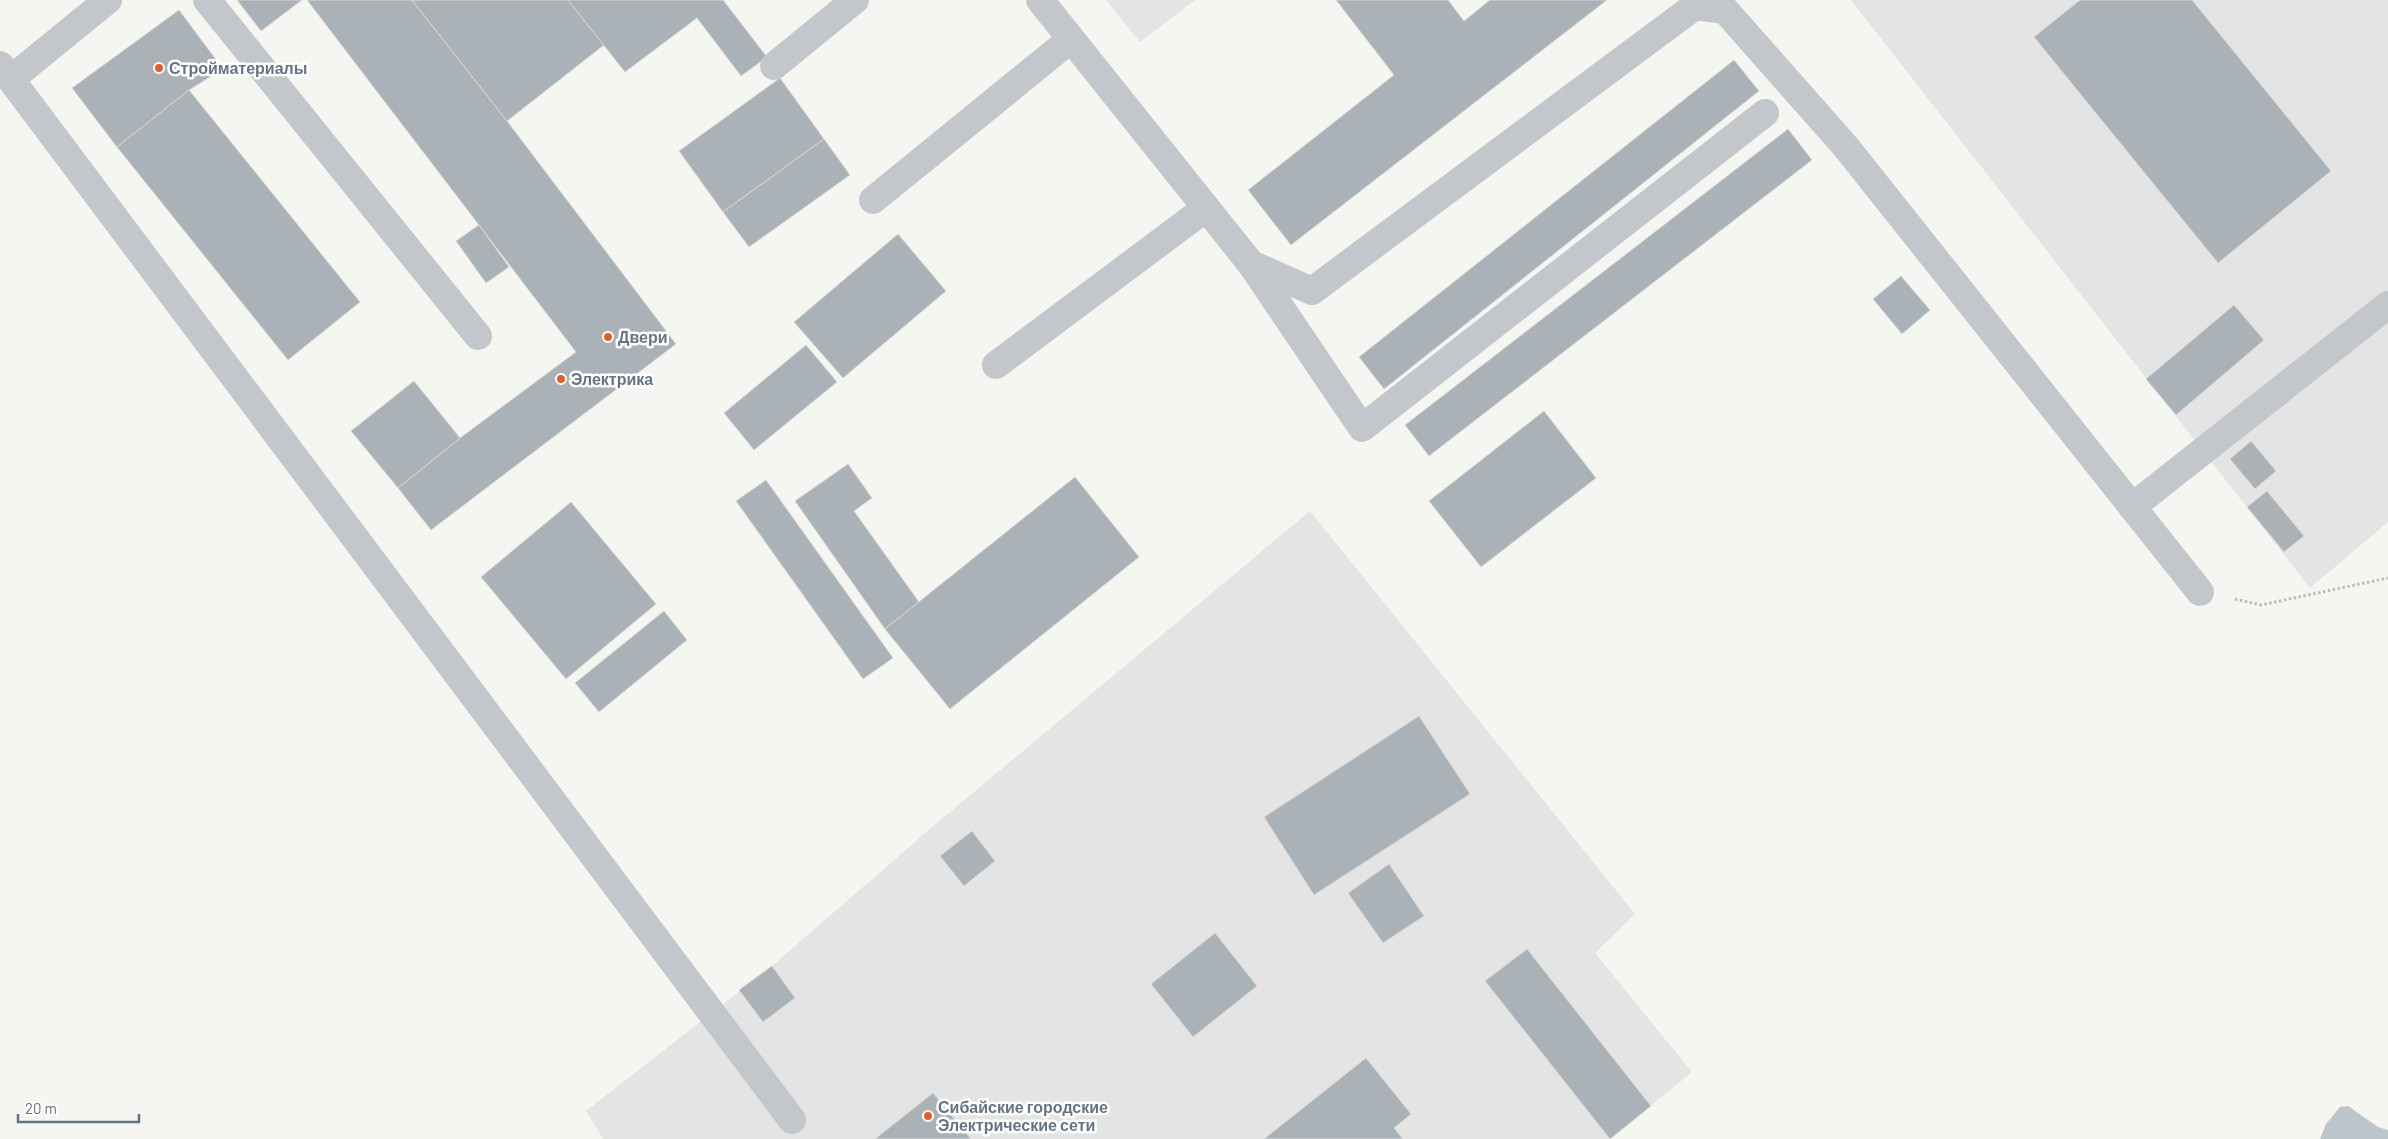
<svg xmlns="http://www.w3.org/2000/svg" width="2388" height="1139" font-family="Barlow,sans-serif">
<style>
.built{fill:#e3e4e3}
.water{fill:#bcc5ca}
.building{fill:#aab1b7;stroke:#d7d7d5}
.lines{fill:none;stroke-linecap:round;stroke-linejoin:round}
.path{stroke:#bbbdbf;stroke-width:3;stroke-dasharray:2.5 2.5;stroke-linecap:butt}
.minor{stroke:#c3c6ca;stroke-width:28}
.poi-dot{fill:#dc612b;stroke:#fff;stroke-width:2}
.labels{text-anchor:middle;stroke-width:5;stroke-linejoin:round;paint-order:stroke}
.poi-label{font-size:16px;font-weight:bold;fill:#657382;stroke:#fff;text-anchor:start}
</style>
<rect width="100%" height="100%" fill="#f5f5f2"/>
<!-- built -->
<g class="built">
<path d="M1106 0H1195L1140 42Z"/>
<path d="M1851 0H2388V522L2310 588Z"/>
<path d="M1310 511 1635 914 1595 953 1692 1072 1610 1139H603L586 1111 772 966 931 828Z"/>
</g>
<!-- water -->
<path class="water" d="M2348 1106 2378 1127 2388 1130V1139H2320L2326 1124 2340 1107Z"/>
<!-- building -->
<g class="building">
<path d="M237 0H302L261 31Z"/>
<path d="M307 0H412L507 121 676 344 431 530 398 488 460 438 576 352Z"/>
<path d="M412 0H568L604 45 507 121Z"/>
<path d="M568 0H723L767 57 741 76 697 18 625 72Z"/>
<path d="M1336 0H1448L1464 21 1490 0H1607L1291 245 1248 190 1394 75Z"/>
<path d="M2080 0H2192L2331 171 2218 263 2034 37Z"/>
<path d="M179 10 223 69 189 90 117 147 72 88Z"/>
<path d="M1734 60 1759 91 1384 389 1359 357Z"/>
<path d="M780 78 824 139 723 212 679 151Z"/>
<path d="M189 90 360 302 288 360 117 147Z"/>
<path d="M1788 129 1812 160 1429 456 1405 425Z"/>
<path d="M824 139 850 175 749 247 723 212Z"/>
<path d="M479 225 509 267 486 283 456 241Z"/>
<path d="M898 234 946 291 843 378 794 322Z"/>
<path d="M1901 276 1930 310 1902 334 1873 299Z"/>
<path d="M2234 305 2264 340 2176 415 2146 379Z"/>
<path d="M806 345 837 382 754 450 724 413Z"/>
<path d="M414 381 460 438 398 488 351 431Z"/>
<path d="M1544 411 1596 478 1481 567 1429 501Z"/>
<path d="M2251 441 2276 471 2255 489 2230 459Z"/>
<path d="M848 464 872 498 854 511 919 602 885 629 795 501Z"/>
<path d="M1075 477 1139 557 950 709 885 629Z"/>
<path d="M766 480 893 658 863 679 736 501Z"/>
<path d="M2267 491 2304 536 2284 552 2247 507Z"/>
<path d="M571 502 656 604 566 679 481 577Z"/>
<path d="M664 611 687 640 599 712 575 683Z"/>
<path d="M1419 716 1470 794 1314 895 1264 817Z"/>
<path d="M972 831 995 861 964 886 940 856Z"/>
<path d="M1389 864 1424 916 1383 943 1348 893Z"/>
<path d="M1215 933 1257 986 1193 1037 1151 984Z"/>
<path d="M1527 949 1651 1106 1610 1139 1485 981Z"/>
<path d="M772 966 795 998 763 1022 739 990Z"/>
<path d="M1366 1058 1411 1114 1394 1128 1403 1139H1264Z"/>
<path d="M933 1093 971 1139H875Z"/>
</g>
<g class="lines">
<!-- path -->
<path class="path" d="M2235 599 2261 605 2388 578"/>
<!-- minor -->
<g class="minor">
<path d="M207 0 478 336"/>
<path d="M1040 0 1251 264 1312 291 1695 6 1725 10 1846 147 2200 592"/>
<path d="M0 65 792 1120"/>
<path d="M774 66 855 0"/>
<path d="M11 79 108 0"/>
<path d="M873 200 1071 39"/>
<path d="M1251 264 1362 428 1765 113"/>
<path d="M996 365 1206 208"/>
<path d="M2132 507 2388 305"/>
</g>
</g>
<!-- markers -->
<g class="poi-dot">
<circle cx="159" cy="68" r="5"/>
<circle cx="608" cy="337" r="5"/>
<circle cx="561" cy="379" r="5"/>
<circle cx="928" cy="1116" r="5"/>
</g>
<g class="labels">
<!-- poi labels -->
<g class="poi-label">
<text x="169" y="74">Стройматериалы</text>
<text x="618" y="343">Двери</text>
<text x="571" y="385">Электрика</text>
<text x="938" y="1113">Сибайские городские<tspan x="938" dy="18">Электрические сети</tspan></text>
</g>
</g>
<!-- scale -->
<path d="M18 1114v8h121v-8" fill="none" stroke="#657382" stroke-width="2.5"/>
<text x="25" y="1114" font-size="15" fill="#657382" stroke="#ffffff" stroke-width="4" paint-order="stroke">20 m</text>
</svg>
